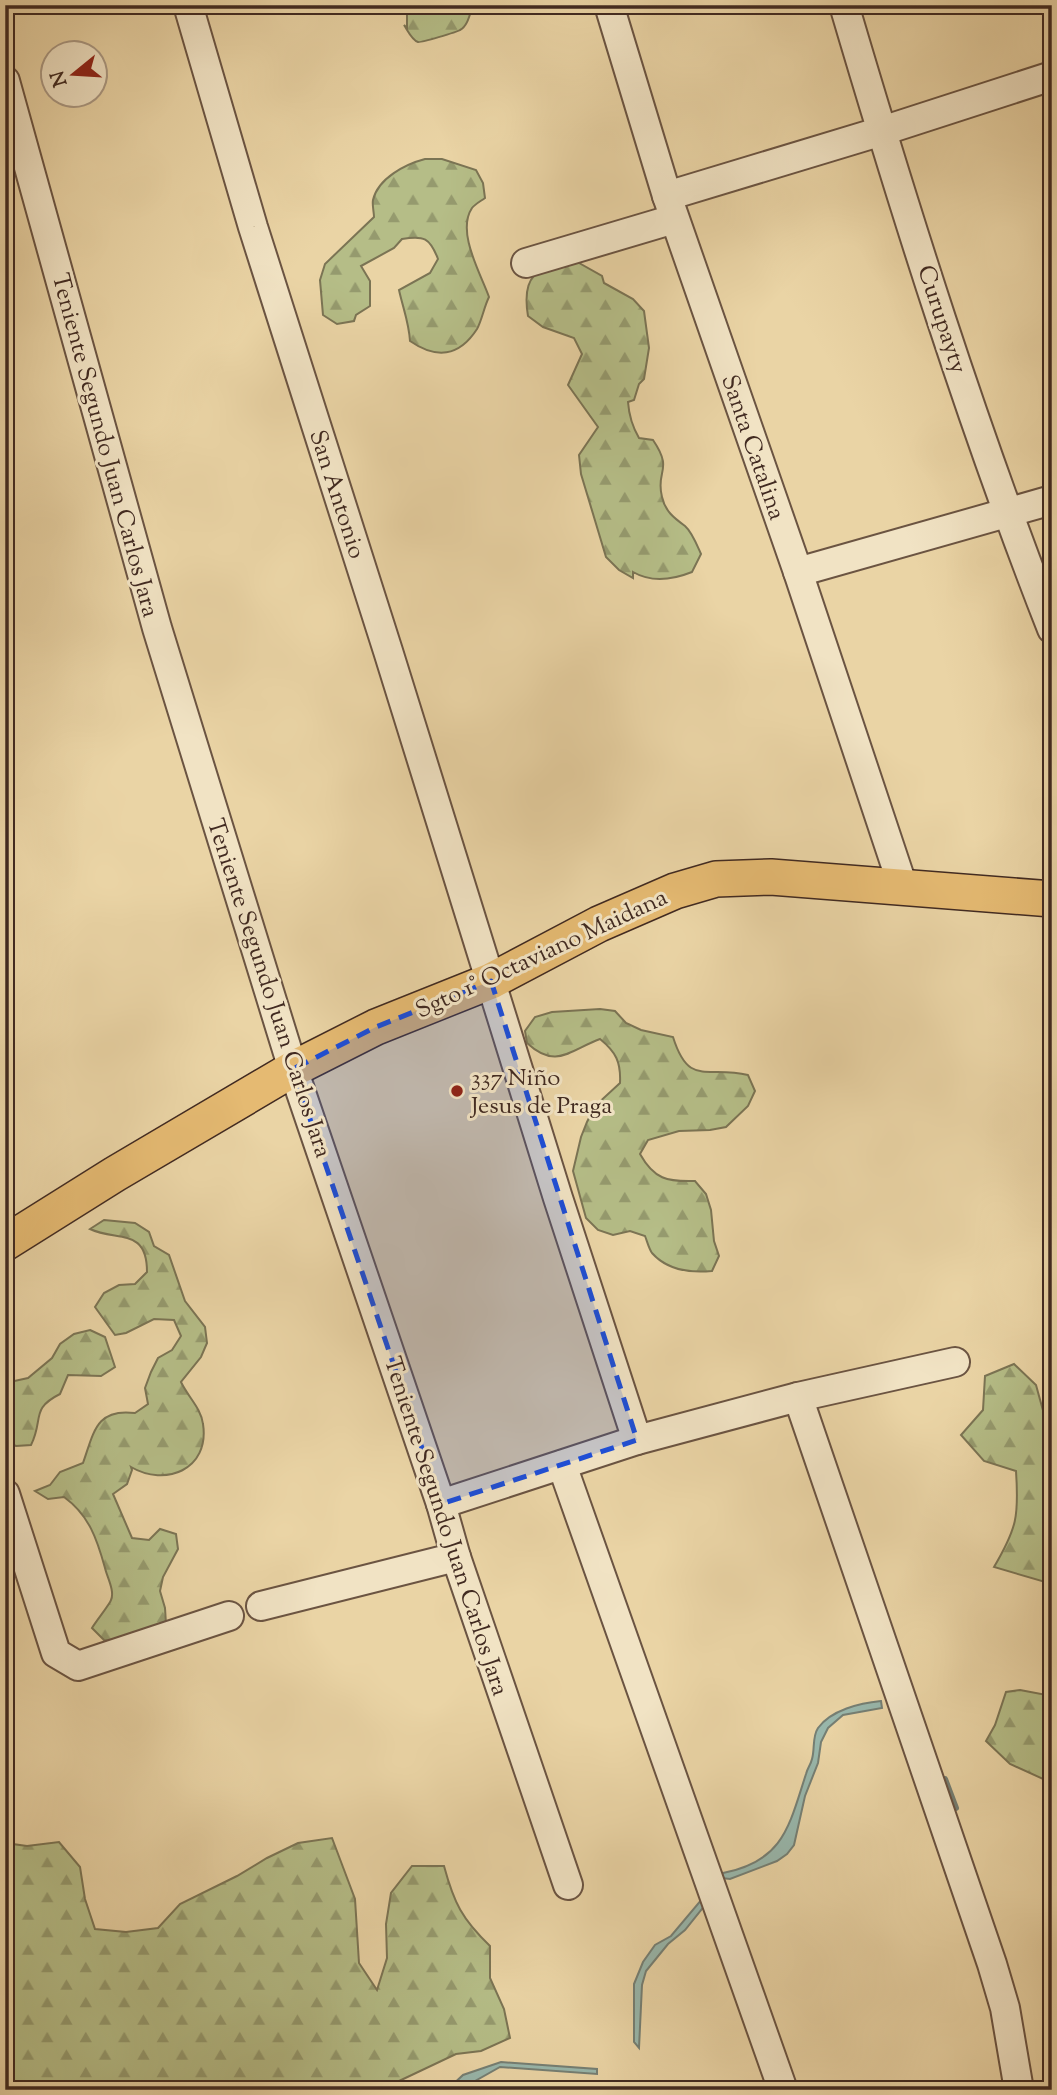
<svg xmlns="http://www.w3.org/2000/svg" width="1057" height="2095" font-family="'Sorts Mill Goudy',serif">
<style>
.forest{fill:url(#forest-firs);stroke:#7b7454;stroke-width:2}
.water{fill:#98b7ac;stroke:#757f74;stroke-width:2}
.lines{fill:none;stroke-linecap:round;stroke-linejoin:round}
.stream{stroke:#757f74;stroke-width:6}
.minor-casing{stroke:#6b5442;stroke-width:32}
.major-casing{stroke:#412a21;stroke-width:38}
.minor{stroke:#f1e3c4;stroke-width:28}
.major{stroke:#e5ba72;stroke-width:35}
.marked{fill:#1d4ed8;fill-opacity:0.2;stroke:#1d4ed8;stroke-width:5;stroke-dasharray:14 9;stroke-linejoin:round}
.poi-dot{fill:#8f2418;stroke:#f1e3c4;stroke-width:2.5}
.labels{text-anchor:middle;stroke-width:6;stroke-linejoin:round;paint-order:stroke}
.street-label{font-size:24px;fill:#412a21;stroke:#f1e3c4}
.poi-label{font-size:24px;fill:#412a21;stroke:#f1e3c4;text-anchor:start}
</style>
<defs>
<pattern id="forest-firs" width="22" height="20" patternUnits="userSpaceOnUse" patternTransform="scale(1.75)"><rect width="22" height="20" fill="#b5bd87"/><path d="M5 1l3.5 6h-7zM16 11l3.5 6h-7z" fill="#959a6e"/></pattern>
</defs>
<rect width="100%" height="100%" fill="#ead4a5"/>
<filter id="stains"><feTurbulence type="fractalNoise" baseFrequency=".00286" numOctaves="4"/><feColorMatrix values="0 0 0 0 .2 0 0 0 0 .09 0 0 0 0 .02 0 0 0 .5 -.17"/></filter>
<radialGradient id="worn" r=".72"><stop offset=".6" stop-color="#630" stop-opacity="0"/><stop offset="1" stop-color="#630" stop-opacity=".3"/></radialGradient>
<!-- forest -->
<g class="forest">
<path d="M407 5H473C470 13 468 26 460 30 457 32 420 43 418 42 412 40 408 31 404 25L407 28Z"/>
<path d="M425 159H442L476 170 483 183 485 198C481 201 475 204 472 208 456 232 481 274 489 297 484 307 482 320 477 329 459 357 436 359 410 341 409 323 403 308 399 290L430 273 438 259C430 238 424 235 402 239L394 248 361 266 370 281V306L356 315 354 321 337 324 323 315 320 280 325 264 374 217C374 212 372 205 373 200 378 178 406 164 425 159Z"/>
<path d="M572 259 602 276 604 283 633 299 644 311 649 348 644 379 639 384 634 400 628 402C629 416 632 426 639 438L653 440C674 471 655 470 662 497 665 511 674 518 685 526 692 532 697 545 701 554L692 572C672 580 652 583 633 572V578L619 570 606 557 581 474 579 455 598 427 568 385 582 354 574 338 543 327 528 316C521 274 537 269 572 259Z"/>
<path d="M600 1009 615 1011 626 1023 641 1030 673 1037C689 1088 707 1065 748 1075L755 1091 748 1106 726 1127 710 1130 679 1131 648 1140 640 1154C654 1179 667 1182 695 1181L706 1194 711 1210 714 1241 719 1256 712 1271C691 1273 667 1270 652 1253 649 1249 647 1241 645 1236L630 1231 613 1235 598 1230 586 1218 573 1171 581 1137 587 1122 595 1106 620 1083C621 1062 616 1052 600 1039 570 1050 556 1070 527 1043L525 1031 535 1017 552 1012Z"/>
<path d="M104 1220 135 1223 149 1232 154 1246 169 1255 185 1301 205 1327 207 1343 201 1357 181 1382C188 1397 201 1408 203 1424 210 1470 165 1487 131 1467L132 1470 127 1484 113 1494 132 1538 149 1540 160 1529 176 1534 178 1549 163 1577 160 1591 165 1608 166 1624 120 1642 104 1640 92 1628C96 1621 110 1604 111 1600 115 1591 107 1577 105 1568 97 1539 89 1515 64 1497L48 1499 35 1491 50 1485 60 1472 83 1463C94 1432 96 1408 135 1413L148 1404 145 1388 151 1372 158 1358 172 1350 181 1336 174 1320 154 1319 126 1333 115 1335 95 1307 104 1293 119 1285 135 1284 147 1272C147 1227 117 1242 90 1229Z"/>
<path d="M90 1330 105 1337 115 1367 101 1376 68 1375 60 1394C30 1409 44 1419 31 1445L16 1446 5 1441V1383L28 1378 52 1358 60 1344 74 1334Z"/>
<path d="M1014 1364 1036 1385 1044 1414 1046 1409 1052 1417V1584L994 1567C1017 1528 1019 1516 1016 1471L984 1461 961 1435 983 1410 985 1376Z"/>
<path d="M1020 1690 1052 1696V1783L1010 1764 986 1741 995 1725 1006 1692Z"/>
<path d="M332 1838 355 1899 359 1963 377 1990 387 1958 386 1924 391 1893 412 1866H444C454 1903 462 1919 490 1946V1978L504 2009 510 2038 481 2051 456 2054 399 2081 397 2090H5V1843L27 1846 59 1842 80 1867 85 1899 95 1929 126 1932 158 1928 180 1904 237 1876 267 1858 298 1843Z"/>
</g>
<!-- water -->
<g class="water">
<path d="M881 1701 882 1708 843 1715 828 1728 821 1742 818 1763 805 1796 794 1845 787 1854 777 1861 730 1879 721 1878 723 1873C784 1861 789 1826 806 1774 807 1769 811 1764 812 1759 815 1749 812 1737 818 1728 831 1710 860 1703 881 1701Z"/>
<path d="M702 1899 705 1905 685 1930 668 1944 646 1971 642 1985 639 2048 634 2042V1984L643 1962 655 1945 671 1936Z"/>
<path d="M501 2062 597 2069V2074L500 2067 459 2090H447L463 2075Z"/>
</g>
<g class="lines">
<!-- stream -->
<path class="stream" d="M945 1779 956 1808"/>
<defs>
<g id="minor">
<path d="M188 5 253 227 388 651 558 1198 637 1440"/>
<path d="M609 5 667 196 798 572 903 887"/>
<path d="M844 5C906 215 972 425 1052 629"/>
<path d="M5 81 157 628 293 1069 441 1504 456 1557 568 1885"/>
<path d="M667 196 882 131 1052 76"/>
<path d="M526 263 674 219"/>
<path d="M798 572 1052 500"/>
<path d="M798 1397 992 1964 1005 2008 1019 2090"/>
<path d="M562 1465 783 2090"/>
<path d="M5 1494 56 1653 78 1666 229 1616"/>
<path d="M441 1504 637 1440 798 1397 955 1362"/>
<path d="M261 1606 456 1557"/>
</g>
<path id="major" d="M5 1243 115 1174 293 1069 376 1027 491 981 599 924 675 891 716 879 771 877 1052 899"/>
</defs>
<!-- minor casing -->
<use href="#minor" class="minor-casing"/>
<!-- major casing -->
<use href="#major" class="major-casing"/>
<!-- minor -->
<use href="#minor" class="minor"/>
<!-- major -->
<use href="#major" class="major"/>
</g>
<!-- marked area -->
<path class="marked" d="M491 981 637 1440 441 1504 293 1069 376 1027Z"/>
<!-- markers -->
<circle class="poi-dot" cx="457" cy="1091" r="7"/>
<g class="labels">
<!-- street labels -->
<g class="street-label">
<text transform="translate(943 319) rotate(72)" y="8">Curupayty</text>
<text transform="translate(106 445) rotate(75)" y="8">Teniente Segundo Juan Carlos Jara</text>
<text transform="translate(754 447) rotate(71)" y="8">Santa Catalina</text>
<text transform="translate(338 494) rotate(72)" y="8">San Antonio</text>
<text transform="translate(541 953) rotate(-25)" y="8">Sgto 1° Octaviano Maidana</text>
<text transform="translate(270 988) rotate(72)" y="8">Teniente Segundo Juan Carlos Jara</text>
<text transform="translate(447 1526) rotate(72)" y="8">Teniente Segundo Juan Carlos Jara</text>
</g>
<!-- poi labels -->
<g class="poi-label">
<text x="471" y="1085">337 Niño<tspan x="471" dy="28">Jesus de Praga</tspan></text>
</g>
</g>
<!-- margin -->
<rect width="1057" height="2095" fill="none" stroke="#ead4a5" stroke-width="28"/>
<rect x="7" y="7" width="1043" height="2081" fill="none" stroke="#412a21" stroke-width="3.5"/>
<rect x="14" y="14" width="1029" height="2067" fill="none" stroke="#412a21" stroke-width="2"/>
<!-- north arrow -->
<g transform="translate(74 74) rotate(252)"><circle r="33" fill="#f1e3c4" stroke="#ab9983" stroke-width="2"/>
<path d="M0-5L12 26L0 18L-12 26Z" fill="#8f2418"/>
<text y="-10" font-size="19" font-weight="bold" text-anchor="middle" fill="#412a21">N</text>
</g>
<rect width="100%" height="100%" filter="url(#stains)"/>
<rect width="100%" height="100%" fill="url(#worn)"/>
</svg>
